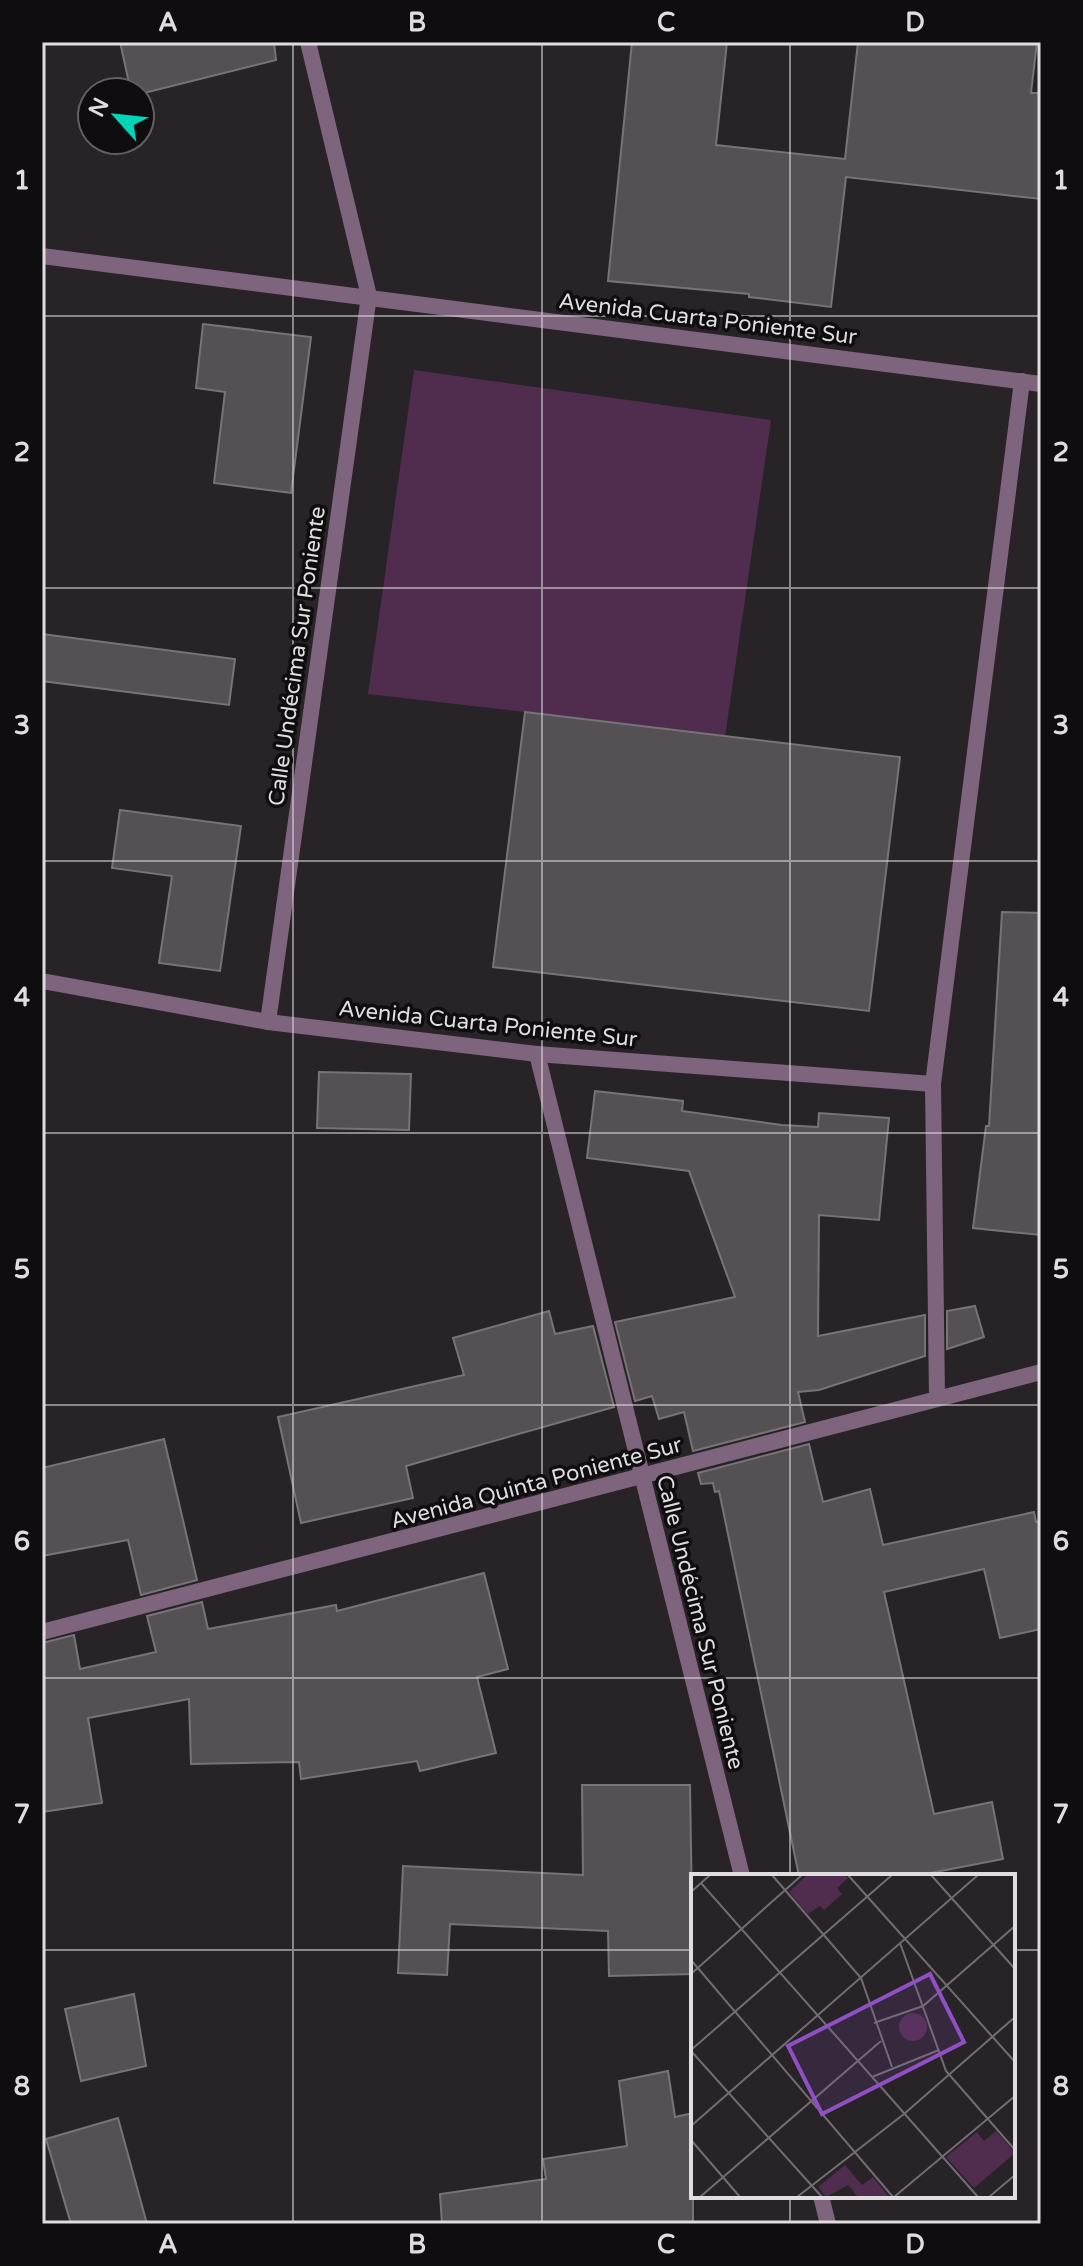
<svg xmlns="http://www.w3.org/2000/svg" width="1083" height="2266" font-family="'Varela Round',sans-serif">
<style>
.green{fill:#502d4f}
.building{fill:#545053;stroke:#777477;stroke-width:2}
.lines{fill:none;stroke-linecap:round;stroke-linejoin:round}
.minor{stroke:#7f647e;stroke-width:16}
.grid{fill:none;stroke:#dfdddf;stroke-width:2;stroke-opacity:0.55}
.labels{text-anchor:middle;stroke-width:7;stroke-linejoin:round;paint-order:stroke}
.street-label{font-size:22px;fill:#dfdddf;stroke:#0f0d0f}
.inset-road{fill:none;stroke:#716d70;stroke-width:2}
.view{fill:#8f4fc5;fill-opacity:0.15;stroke:#8f4fc5;stroke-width:4}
.inset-edge{fill:none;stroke:#dfdddf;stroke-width:4}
.neatline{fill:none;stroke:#dfdddf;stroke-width:3}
.grid-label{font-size:26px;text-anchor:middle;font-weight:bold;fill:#dfdddf}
</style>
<rect width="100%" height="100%" fill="#272326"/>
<!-- green -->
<path class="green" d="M414 370 771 420 724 744 525 712 368 694Z"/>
<!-- building -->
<g class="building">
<path d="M120 42H274L276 60 140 94 131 92Z"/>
<path d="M632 42H727L716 145 845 159 858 42H1037L1031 93H1041V199L846 177 831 307 749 297V294L608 281Z"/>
<path d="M203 324 311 337 291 493 214 483 225 392 196 388Z"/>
<path d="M42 634 235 659 229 705 42 681Z"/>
<path d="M525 712 900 757 869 1011 493 967Z"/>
<path d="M120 810 241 826 220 971 159 963 172 876 112 868Z"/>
<path d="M1002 912 1041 913V1235L973 1228 986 1126H989Z"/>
<path d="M319 1072 411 1074 409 1130 317 1128Z"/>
<path d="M595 1091 683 1101 682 1111 782 1125 818 1127 819 1113 889 1118 879 1220 819 1215 818 1336 925 1315V1356L819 1390 798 1392 805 1422 693 1451 684 1412 659 1419 652 1396 635 1401 615 1322 735 1297 689 1171 587 1158Z"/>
<path d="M975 1306 984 1337 947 1349V1311Z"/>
<path d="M549 1311 555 1334 593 1326 614 1407 406 1466 413 1498 301 1523 278 1417 464 1375 453 1338Z"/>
<path d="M164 1439 197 1580 141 1595 128 1540 42 1556V1468Z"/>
<path d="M809 1444 823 1502 870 1489 883 1545 1034 1512 1036 1522 1041 1521V1629L1000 1638 984 1569 884 1592 934 1814 992 1802 1003 1859 915 1876H799L719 1491 715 1492 713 1483 701 1484 698 1473Z"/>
<path d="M484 1573 508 1669 477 1677 496 1753 420 1771 417 1761 301 1779 299 1762 191 1764 189 1699 88 1718 102 1803 42 1812V1643L74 1635 80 1669 156 1652 147 1616 202 1602 208 1629 336 1605 337 1611Z"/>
<path d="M582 1785H690L693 1974 609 1976 608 1931 450 1924 447 1975 398 1973 403 1866 583 1875Z"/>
<path d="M134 1994 146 2066 81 2081 65 2009Z"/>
<path d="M668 2071 675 2117 693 2113V2224H442L440 2194 546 2179 543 2159 627 2146 619 2081Z"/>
<path d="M118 2118 147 2224H71L46 2139Z"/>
</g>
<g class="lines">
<!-- minor -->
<g class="minor">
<path d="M42 256 1041 384"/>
<path d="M42 981 268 1022 537 1054 933 1084"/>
<path d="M268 1022 369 296 308 42"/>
<path d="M537 1054 742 1876"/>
<path d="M937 1398 933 1084 1022 381"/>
<path d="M42 1632 1041 1372"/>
<path d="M821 2196 828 2224"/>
</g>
</g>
<!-- grid -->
<path class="grid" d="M293 42V2224M542 42V2224M790 42V1876M42 316H1041M42 588H1041M42 861H1041M42 1133H1041M42 1405H1041M42 1678H1041M42 1950H693M1013 1950H1041M790 2196V2224"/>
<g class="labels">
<!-- street labels -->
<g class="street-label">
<text transform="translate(708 318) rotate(7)" y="8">Avenida Cuarta Poniente Sur</text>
<text transform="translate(296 656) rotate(-82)" y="8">Calle Undécima Sur Poniente</text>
<text transform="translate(488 1023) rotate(6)" y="8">Avenida Cuarta Poniente Sur</text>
<text transform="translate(536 1482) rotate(-15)" y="8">Avenida Quinta Poniente Sur</text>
<text transform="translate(701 1622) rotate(76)" y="8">Calle Undécima Sur Poniente</text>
</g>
</g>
<!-- overview -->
<g transform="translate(691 1874)">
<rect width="324" height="324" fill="#272326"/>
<path d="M116 1H153L157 4 146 14 151 20 133 36 129 32 117 40 98 18ZM208 153a14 14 0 1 1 28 0a14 14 0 1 1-28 0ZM305 257 324 279 283 314 255 283 286 258 293 267ZM154 291 171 311 182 303 198 323H167L157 311 135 323 127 313Z" fill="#502d4f"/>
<path class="inset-road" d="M81 1 170 104 201 193M157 1 324 188M240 1 324 95M10 9 287 323M0 18 19 1M209 69 255 197 324 276M0 86 202 323M0 100 111 1M183 149 232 132 324 52M0 176 201 1M0 177 131 323M181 203 248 176M0 252 287 1M0 266 49 323M9 323 190 167M106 323 213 240 324 143M203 323 324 222M298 323 324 301"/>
<path class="view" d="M239 100 273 168 131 240 97 172Z"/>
<rect width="324" height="324" class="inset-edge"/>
</g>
<!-- border -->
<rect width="1083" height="2266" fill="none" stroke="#0f0d0f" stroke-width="88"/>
<!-- north arrow -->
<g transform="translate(116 116) rotate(297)"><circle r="38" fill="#0f0d0f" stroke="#626062" stroke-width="2"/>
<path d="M0-6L14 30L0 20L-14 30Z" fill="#00d5b7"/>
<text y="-12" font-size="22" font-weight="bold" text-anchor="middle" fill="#dfdddf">N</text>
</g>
<rect x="44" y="44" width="995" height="2178" class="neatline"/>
<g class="grid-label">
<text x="168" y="31">A</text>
<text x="417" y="31">B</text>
<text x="666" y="31">C</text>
<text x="915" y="31">D</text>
<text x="22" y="189">1</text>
<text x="1061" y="189">1</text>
<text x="22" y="461">2</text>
<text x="1061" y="461">2</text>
<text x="22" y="734">3</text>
<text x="1061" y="734">3</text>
<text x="22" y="1006">4</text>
<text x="1061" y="1006">4</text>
<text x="22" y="1278">5</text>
<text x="1061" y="1278">5</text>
<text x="22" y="1550">6</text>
<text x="1061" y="1550">6</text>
<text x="22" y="1823">7</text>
<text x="1061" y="1823">7</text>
<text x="22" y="2095">8</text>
<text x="1061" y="2095">8</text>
<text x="168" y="2253">A</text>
<text x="417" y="2253">B</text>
<text x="666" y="2253">C</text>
<text x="915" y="2253">D</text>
</g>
</svg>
